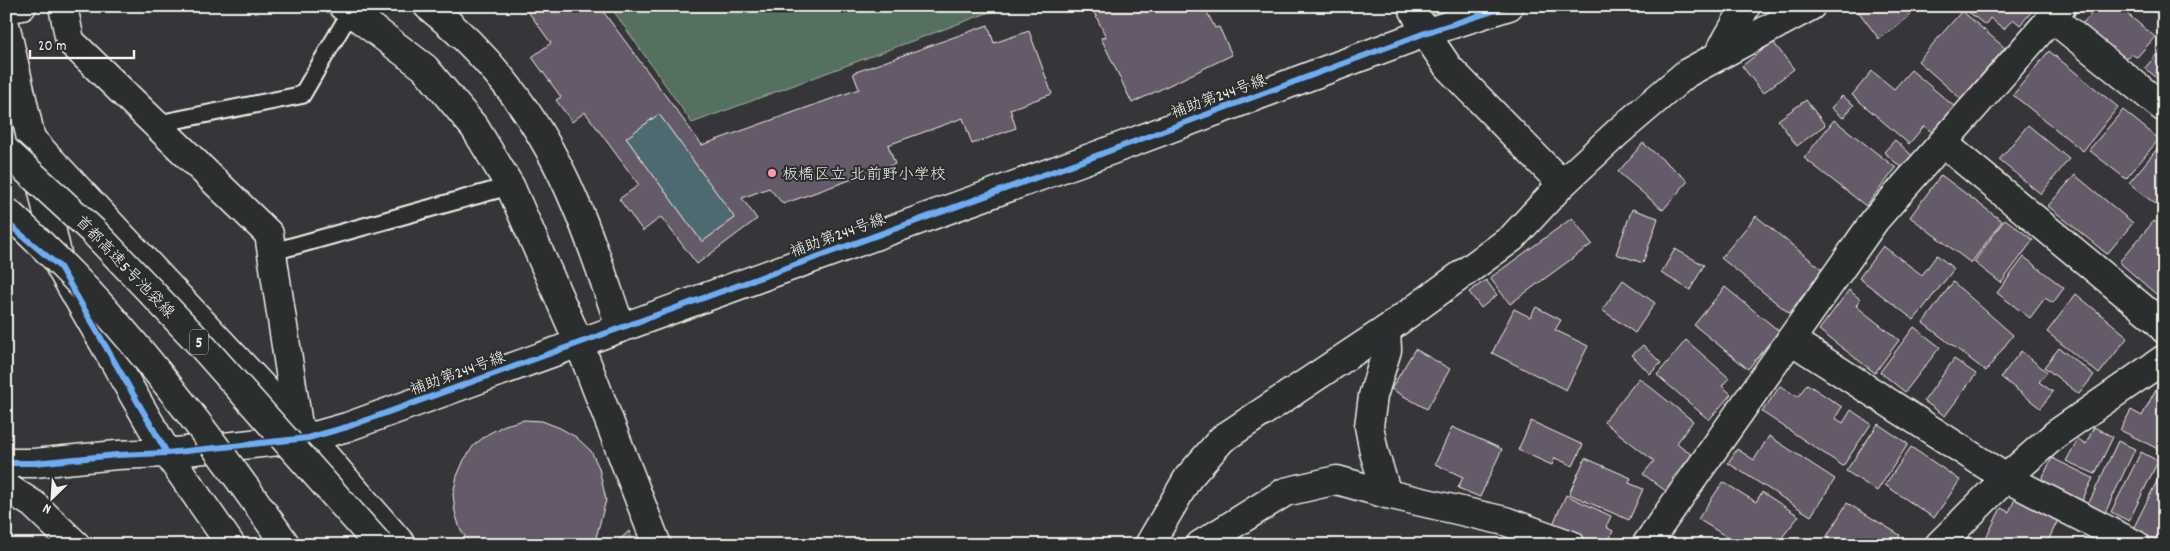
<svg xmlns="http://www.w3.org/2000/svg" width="2170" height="551" font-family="Dekko,'Klee One',sans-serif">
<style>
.green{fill:#56705e;stroke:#a5b0a3}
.water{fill:#4d6a72;stroke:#90a0a1}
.building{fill:#655a69;stroke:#f4f1e8;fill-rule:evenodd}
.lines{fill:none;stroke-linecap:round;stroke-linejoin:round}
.lane-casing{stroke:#f4f1e8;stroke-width:20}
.street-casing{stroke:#f4f1e8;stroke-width:31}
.secondary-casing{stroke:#f4f1e8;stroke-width:31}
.lane{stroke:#2a2d2e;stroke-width:16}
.street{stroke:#2a2d2e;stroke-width:28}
.secondary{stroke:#2a2d2e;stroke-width:28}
.highway-bridge-casing{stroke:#f4f1e8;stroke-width:31;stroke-linecap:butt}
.highway-bridge{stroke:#2a2d2e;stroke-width:28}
.cycleway-casing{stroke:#2a2d2e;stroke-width:9}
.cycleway{stroke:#6dadf4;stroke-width:6}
.poi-dot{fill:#ff9aa2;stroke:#2a2d2e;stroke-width:2}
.labels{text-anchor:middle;stroke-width:4;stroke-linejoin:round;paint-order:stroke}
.shield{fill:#2a2d2e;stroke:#b7b6b0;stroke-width:1}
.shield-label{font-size:15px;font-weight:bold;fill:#f4f1e8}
.street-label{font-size:16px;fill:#f4f1e8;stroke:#2a2d2e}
.poi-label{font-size:16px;fill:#f4f1e8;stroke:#2a2d2e;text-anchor:start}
</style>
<rect width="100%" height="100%" fill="#36363a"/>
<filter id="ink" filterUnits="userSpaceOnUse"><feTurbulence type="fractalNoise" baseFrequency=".02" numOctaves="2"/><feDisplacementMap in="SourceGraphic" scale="10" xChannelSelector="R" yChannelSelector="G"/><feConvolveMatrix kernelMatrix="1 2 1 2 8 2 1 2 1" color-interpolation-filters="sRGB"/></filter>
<g filter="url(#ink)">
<!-- green -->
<path class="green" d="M610 6H1006L692 123Z"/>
<!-- water -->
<path class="water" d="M659 114 735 218 702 242 626 138Z"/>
<!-- building -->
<g class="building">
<path d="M524 6H599L702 145 859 89 853 73 988 25 994 43 1029 31 1052 94 1010 109 1016 128 972 144 963 118 888 145 895 164 783 204 769 188 742 198 757 219 697 264 661 217 643 231 619 199 639 185 585 112 572 122 556 100 561 97 532 57 551 43ZM659 114 735 218 702 242 626 138Z"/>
<path d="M1091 6H1204L1215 28 1219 27 1232 55 1132 103 1101 38 1106 37Z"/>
<path d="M1902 6 1910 16 1879 39 1855 7Z"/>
<path d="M1961 6H2033L2035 8 2020 25 2013 19 2004 29 1990 18 1985 25Z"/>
<path d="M2098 6H2118L2155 37 2137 57 2131 54 2124 59 2082 24Z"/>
<path d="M2150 6H2164V20L2149 8Z"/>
<path d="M1962 11 2005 48 1961 99 1918 61Z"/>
<path d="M1773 42 1794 69 1763 93 1742 66Z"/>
<path d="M2164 46V84L2145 68Z"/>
<path d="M2049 51 2118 107 2083 151 2013 95Z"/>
<path d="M1911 70 1955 107 1933 133 1924 126 1909 144 1852 95 1872 71 1894 89Z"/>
<path d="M1842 96 1854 105 1843 118 1831 108Z"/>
<path d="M1806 100 1825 125 1797 146 1778 120Z"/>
<path d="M2123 110 2159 139 2126 179 2089 150Z"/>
<path d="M1834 120 1896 168 1866 206 1804 158Z"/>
<path d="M2028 125 2069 159 2041 194 1999 160Z"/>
<path d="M1895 140 1917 160 1906 172 1884 152Z"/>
<path d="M1643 143 1688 181 1663 210 1618 172Z"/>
<path d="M2157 149 2164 154V201L2159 207 2129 183Z"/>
<path d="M1941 175 2002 221 1971 263 1910 217Z"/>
<path d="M2075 175 2133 223 2107 254 2048 206Z"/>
<path d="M1632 209 1658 218 1643 263 1616 254Z"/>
<path d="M1756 216 1823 270 1789 313 1721 258Z"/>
<path d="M1572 218 1592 244 1510 304 1490 278Z"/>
<path d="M2005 219 2033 240 2001 283 1974 262Z"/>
<path d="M2154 221 2164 229V301L2119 262Z"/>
<path d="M1883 246 1922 275 1937 255 1954 269 1914 320 1859 278Z"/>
<path d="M1675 249 1704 265 1690 290 1661 273Z"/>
<path d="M2024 257 2064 288 2053 303 2045 298 2030 318 1997 293Z"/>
<path d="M1486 280 1497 295 1481 308 1469 292Z"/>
<path d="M1623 280 1655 303 1635 333 1602 310Z"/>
<path d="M1953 282 2013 335 1986 371 1923 323Z"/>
<path d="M1725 287 1779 331 1748 369 1694 325Z"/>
<path d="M1849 290 1860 299 1856 306 1899 340 1875 373 1819 330Z"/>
<path d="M2076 294 2128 337 2099 374 2047 332Z"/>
<path d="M1536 307 1561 320 1555 330 1588 346 1566 390 1492 353 1514 309 1530 317Z"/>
<path d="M1914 327 1940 347 1905 392 1880 372Z"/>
<path d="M1686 340 1729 378 1722 386 1731 394 1709 420 1657 375Z"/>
<path d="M1643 345 1661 363 1650 374 1632 355Z"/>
<path d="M2059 348 2094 375 2079 394 2044 367Z"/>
<path d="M1415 349 1450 369 1427 409 1391 389Z"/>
<path d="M2021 351 2047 372 2039 382 2053 392 2040 408 2001 377Z"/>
<path d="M1954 359 1976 374 1945 416 1924 401Z"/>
<path d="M1639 378 1693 421 1677 443 1692 455 1672 479 1679 485 1671 495 1643 474 1654 461 1604 422Z"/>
<path d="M1807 384 1842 407 1835 418 1843 423 1851 410 1871 424 1843 466 1762 412 1780 386 1798 397Z"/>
<path d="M2158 385 2164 388V452L2120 430 2131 410 2142 416Z"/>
<path d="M524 420 542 421 560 428 576 437 591 451 599 468 606 500 594 545H471L460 529 455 512 453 494 457 476 464 460 474 445 488 434 505 425Z"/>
<path d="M1531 421 1583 445 1573 466 1555 458 1552 465 1518 450Z"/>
<path d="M1878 424 1908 444 1877 491 1846 471Z"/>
<path d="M1452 427 1502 449 1480 497 1458 488 1463 477 1435 464Z"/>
<path d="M2094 427 2113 437 2095 474 2066 461 2078 439 2086 444Z"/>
<path d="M1769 436 1835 479 1811 516 1728 463 1737 449 1754 460Z"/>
<path d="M2118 441 2135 449 2105 513 2088 505Z"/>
<path d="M1911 447 1960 480 1934 518 1885 485Z"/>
<path d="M2141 452 2158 461 2129 521 2111 512Z"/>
<path d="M1585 458 1631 478 1629 483 1643 489 1629 520 1569 494Z"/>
<path d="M2052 458 2093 478 2079 507 2038 487Z"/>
<path d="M2163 469H2164V544L2133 529Z"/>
<path d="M1723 482 1756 502 1762 492 1799 516 1776 545H1740L1698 519Z"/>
<path d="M1566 495 1611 516 1606 527 1613 531 1607 545H1599L1553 524Z"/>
<path d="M2015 499 2058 520 2046 545H1994L1985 540 2001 508 2009 512Z"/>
<path d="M1847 503 1900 535 1895 545H1838L1826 538Z"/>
<path d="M629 531 634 545H614Z"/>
<path d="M1684 538 1695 545H1681Z"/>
</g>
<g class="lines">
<defs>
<g id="lane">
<path d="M156 124 302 95 351 11"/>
<path d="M272 252 510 186"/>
</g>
<g id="street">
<path d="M63 6 70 41 269 234 298 425"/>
<path d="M343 6 425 68 475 128 510 186 579 343 657 545"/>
<path d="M428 6C496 60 543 125 576 205 593 244 606 286 620 326"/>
<path d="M1412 6 1425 33 1448 67 1562 184"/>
<path d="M6 9 22 6"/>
<path d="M2052 18 2164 108"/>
<path d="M1718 55 1746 6"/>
<path d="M1943 143 2157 320 2164 329"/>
<path d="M1386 330 1387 350 1373 396 1369 426 1374 452 1387 494"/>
<path d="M1791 340 2006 478 2136 545"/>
<path d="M1149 545 1188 478 1222 439 1386 330 1512 238 1562 184 1618 132 1687 73 1811 6"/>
<path d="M1200 545 1285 492 1337 480 1387 494 1505 521 1571 545"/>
<path d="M1646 545 1875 220 2062 6"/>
<path d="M1939 545 2006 478 2056 434 2164 359"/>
</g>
<g id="secondary">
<path d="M6 28 60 267 167 453 231 545"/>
<path d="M33 141 298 425 402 545"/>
<path d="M6 463H34L117 455 167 453 308 438 347 427 1093 157 1425 33 1509 6"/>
<path d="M6 487 33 504 76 545"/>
</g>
</defs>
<!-- lane casing -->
<use href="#lane" class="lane-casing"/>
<!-- street casing -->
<use href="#street" class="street-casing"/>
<!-- secondary casing -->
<use href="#secondary" class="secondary-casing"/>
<!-- lane -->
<use href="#lane" class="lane"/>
<!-- street -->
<use href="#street" class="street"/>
<!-- secondary -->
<use href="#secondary" class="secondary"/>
<defs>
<g id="highway-bridge">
<path d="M6 151 93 231 194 337 379 545"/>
<path d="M6 211C45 247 83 284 118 325 178 394 233 469 286 545"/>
</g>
</defs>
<!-- highway-bridge casing -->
<use href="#highway-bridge" class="highway-bridge-casing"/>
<!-- highway-bridge -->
<use href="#highway-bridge" class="highway-bridge"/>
<defs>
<g id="cycleway">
<path d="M6 222 60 267 167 453"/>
<path d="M6 463H34L117 455 167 453 308 438 347 427 1093 157 1425 33 1509 6"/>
</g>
</defs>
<!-- cycleway casing -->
<use href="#cycleway" class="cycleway-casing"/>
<!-- cycleway -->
<use href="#cycleway" class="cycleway"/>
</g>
</g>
<!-- markers -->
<circle class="poi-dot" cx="772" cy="173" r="5"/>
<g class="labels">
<!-- shield labels -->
<rect class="shield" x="190" y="329.5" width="18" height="25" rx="4"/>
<g class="shield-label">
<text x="199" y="347">5</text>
</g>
<!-- street labels -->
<g class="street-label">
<text transform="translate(1218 95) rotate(-20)" y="6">補助第244号線</text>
<text transform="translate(837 234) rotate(-20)" y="6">補助第244号線</text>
<text transform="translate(126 266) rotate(46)" y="6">首都高速5号池袋線</text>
<text transform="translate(457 372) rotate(-20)" y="6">補助第244号線</text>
</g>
<!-- poi labels -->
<g class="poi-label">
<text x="782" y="179">板橋区立 北前野小学校</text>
</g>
</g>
<!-- margin -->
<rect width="2170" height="551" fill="none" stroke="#2a2d2e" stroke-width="25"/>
<rect x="12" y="12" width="2145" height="526" fill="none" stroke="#f4f1e8" stroke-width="2" filter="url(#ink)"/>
<!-- north arrow -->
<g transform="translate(52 498) rotate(205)" stroke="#2a2d2e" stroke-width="4" paint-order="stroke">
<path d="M0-4L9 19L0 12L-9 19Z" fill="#f4f1e8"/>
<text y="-8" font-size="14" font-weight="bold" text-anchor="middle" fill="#f4f1e8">N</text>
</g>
<!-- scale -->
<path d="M30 50v8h104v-8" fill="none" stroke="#f4f1e8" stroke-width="2.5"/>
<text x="38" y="50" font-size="15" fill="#f4f1e8" stroke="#2a2d2e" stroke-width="4" paint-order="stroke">20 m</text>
</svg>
